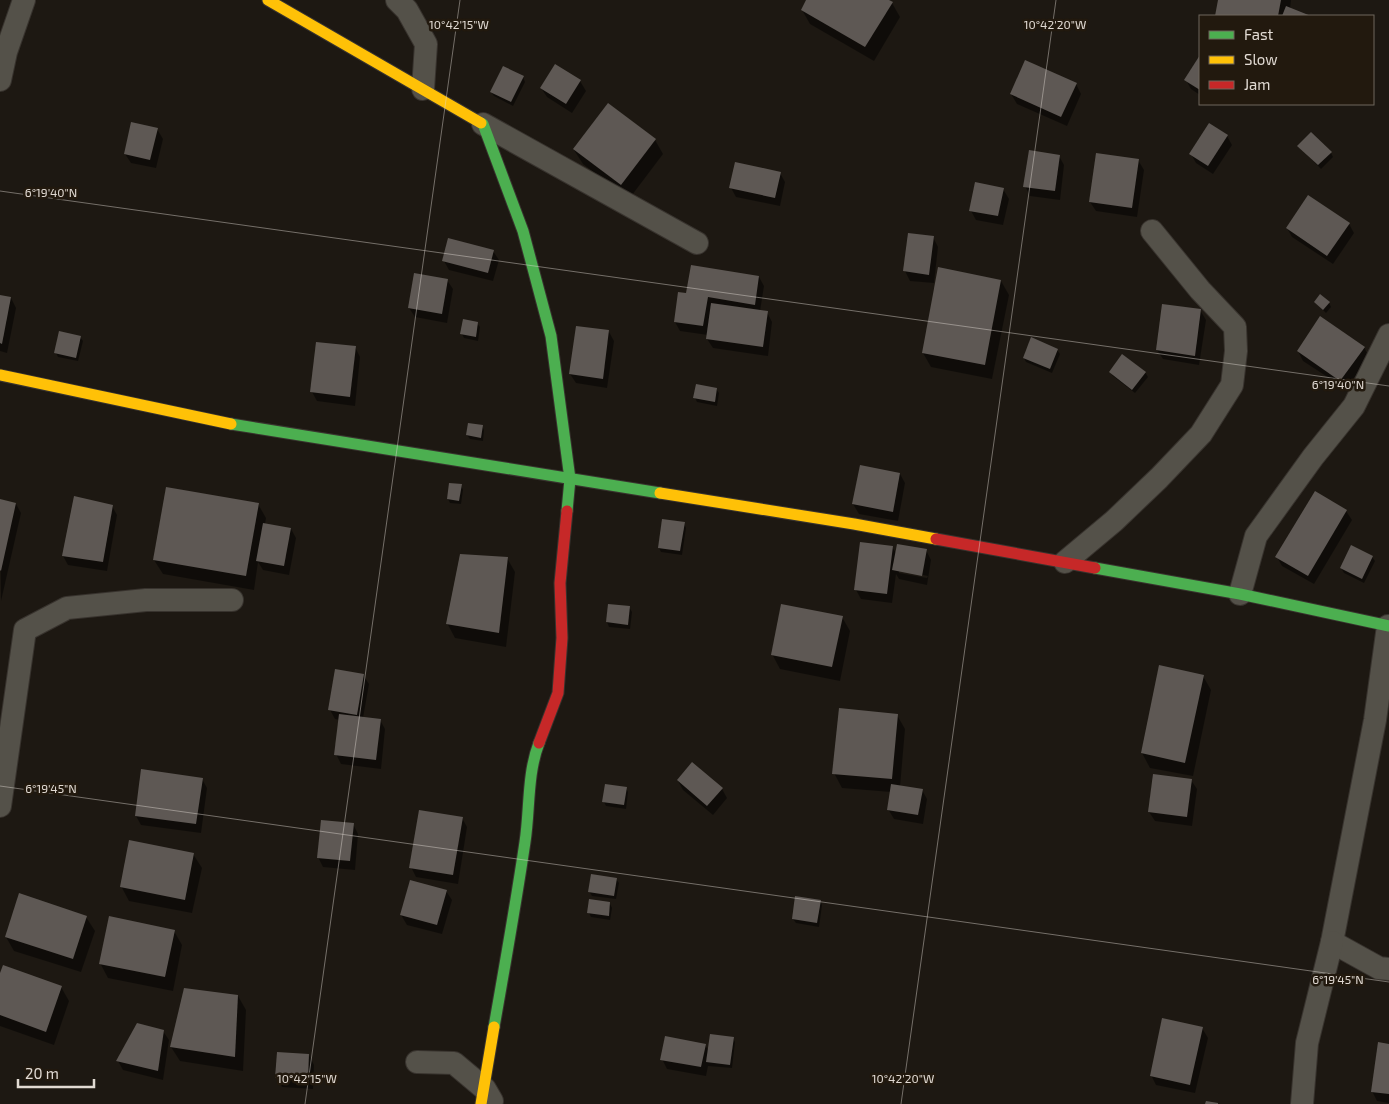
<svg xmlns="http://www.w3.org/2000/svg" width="1389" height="1104" font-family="'Exo 2',sans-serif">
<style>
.shadow{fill:#0007;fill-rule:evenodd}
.building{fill:#5e5854}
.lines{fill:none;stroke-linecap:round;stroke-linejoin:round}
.street-casing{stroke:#38332e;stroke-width:24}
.fast-casing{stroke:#38332e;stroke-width:13}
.slow-casing{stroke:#38332e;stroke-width:13}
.jam-casing{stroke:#38332e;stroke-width:13}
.street{stroke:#545149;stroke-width:22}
.fast{stroke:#4caf50;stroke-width:11}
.slow{stroke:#ffc107;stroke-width:11}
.jam{stroke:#c62828;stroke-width:11}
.ticks{fill:none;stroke:#e1dad3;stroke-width:1;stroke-opacity:0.45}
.ticks-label{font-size:12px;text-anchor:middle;fill:#e1dad3;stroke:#22190e;stroke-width:5;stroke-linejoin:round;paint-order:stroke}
</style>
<rect width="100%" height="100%" fill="#1d1812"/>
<!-- shadow -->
<g class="shadow">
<path d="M808 0H886L892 3 900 17 874 61 810 24 802 10Z"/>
<path d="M1219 0H1291L1290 9 1308 16H1217Z"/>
<path d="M1200 57V95L1191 89 1186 80Z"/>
<path d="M555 65 580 81 586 91 572 113 547 97 541 88Z"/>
<path d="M523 77 525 82 513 106 494 96 491 92Z"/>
<path d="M1076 84 1081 94 1067 126 1017 104 1011 94Z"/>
<path d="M157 129 163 139 156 168 131 163 125 154Z"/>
<path d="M1227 136 1232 145 1213 174 1196 163 1191 154Z"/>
<path d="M655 140 663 154 629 199 583 164 574 150Z"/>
<path d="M1299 146 1331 153 1333 157 1321 169Z"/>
<path d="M1059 156 1064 165 1060 200 1030 196 1025 186Z"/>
<path d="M1138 160 1144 170 1137 217 1096 211 1090 202Z"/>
<path d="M780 173 785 182 780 206 736 197 731 188Z"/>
<path d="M1003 189 1009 199 1003 225 976 220 971 211Z"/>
<path d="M1349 224 1354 233 1333 264 1292 237 1287 228Z"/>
<path d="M933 237 938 247 934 283 910 281 905 271Z"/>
<path d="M493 251 499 260 493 281 449 270 444 261Z"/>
<path d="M759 277 764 286 760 311 767 312 772 322 768 356 713 348 707 339 708 335 680 331 675 322 687 295Z"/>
<path d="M447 280 453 289 447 323 415 317 409 308Z"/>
<path d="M1001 281 1009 295 992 379 931 367 923 353Z"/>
<path d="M0 296 11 298 16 308 7 353 0 351Z"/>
<path d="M1315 302 1329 303 1331 307 1326 313Z"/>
<path d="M1200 310 1206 320 1199 365 1163 359 1157 350Z"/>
<path d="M477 323 480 327 478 341 464 338 462 334Z"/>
<path d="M609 332 614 341 607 388 576 383 570 374Z"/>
<path d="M80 337 83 341 78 361 58 357 56 353Z"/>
<path d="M355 347 360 357 355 406 317 401 312 392Z"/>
<path d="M1364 347 1369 357 1346 389 1303 361 1298 351Z"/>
<path d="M1057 350 1060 354 1052 373 1026 362 1024 358Z"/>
<path d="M1110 372H1145L1148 377 1135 393 1113 376Z"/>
<path d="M716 389 719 393 717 406 697 402 695 398Z"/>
<path d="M482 426 484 430 483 441 470 439 467 435Z"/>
<path d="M900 474 905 483 898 521 859 514 853 504Z"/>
<path d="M461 485 463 490 461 504 450 503 448 499Z"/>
<path d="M0 500 16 504 21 513 1 601Z"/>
<path d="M258 504 266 518 265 524 291 529 296 538 289 575 263 570 258 562 254 590 163 574 154 560Z"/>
<path d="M112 506 117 515 107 571 68 565 63 556Z"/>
<path d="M1346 511 1352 520 1314 584 1282 566 1277 557Z"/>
<path d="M684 523 686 528 682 555 661 552 659 548Z"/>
<path d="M892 547 897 554 926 550 931 560 927 585 899 579 896 574 892 603 861 599 856 590ZM899 570 928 576 927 578 899 573Z"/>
<path d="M1372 557 1375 561 1364 583 1344 573 1341 568Z"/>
<path d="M507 558 515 572 506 647 455 638 447 623Z"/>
<path d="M609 605 629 607 632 612 630 629 609 627 607 622Z"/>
<path d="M842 617 850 631 840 681 780 669 772 654Z"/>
<path d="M1160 667 1203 676 1211 690 1193 776 1150 768 1142 753Z"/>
<path d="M363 675 369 684 363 718 380 720 385 729 381 769 341 764 336 754 340 720 335 719 330 710Z"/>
<path d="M897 715 905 729 900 787 922 790 927 799 923 824 894 819 888 809 891 792 842 788 834 773Z"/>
<path d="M202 779 207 788 201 833 141 825 136 816Z"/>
<path d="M1191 780 1197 789 1192 826 1155 821 1149 812Z"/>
<path d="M678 781 722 789 727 798 713 815 683 790Z"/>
<path d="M626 788 628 792 626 809 606 806 604 802Z"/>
<path d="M462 818 467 827 458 884 416 877 411 867Z"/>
<path d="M353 824 358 834 355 870 323 867 318 857Z"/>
<path d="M193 854 202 868 192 913 129 901 121 886Z"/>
<path d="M616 879 619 883 616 899 592 896 589 891Z"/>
<path d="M446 891 452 900 442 934 407 925 401 915Z"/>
<path d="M820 901 822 905 819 927 796 923 793 919Z"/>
<path d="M610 904 612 908 610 920 591 917 589 913Z"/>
<path d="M86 917 95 931 81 972 14 951 6 937Z"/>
<path d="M174 931 182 945 173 991 108 978 100 963Z"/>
<path d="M0 977 61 987 69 1001 54 1045 0 1026Z"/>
<path d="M238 996 246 1010 243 1071 180 1061 171 1047Z"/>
<path d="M1202 1028 1208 1038 1195 1093 1156 1085 1151 1075Z"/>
<path d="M163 1031 169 1040 163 1080 123 1070 118 1061Z"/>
<path d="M733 1038 735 1042 732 1068 708 1066 706 1076 667 1069 662 1059 705 1045 709 1051Z"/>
<path d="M1389 1045V1103L1377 1101 1372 1091Z"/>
<path d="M309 1055 314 1065 313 1089 282 1087 277 1078Z"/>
</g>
<!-- building -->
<g class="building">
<path d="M806 0H889L893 2 865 47 801 10Z"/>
<path d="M1218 0H1281L1278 16H1215Z"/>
<path d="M1286 6 1311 16H1282Z"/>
<path d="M1200 55V90L1184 80Z"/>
<path d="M1025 60 1077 83 1061 117 1010 94Z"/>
<path d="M555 64 581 80 566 104 540 88Z"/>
<path d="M503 66 524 76 511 102 490 92Z"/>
<path d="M608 103 656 139 621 185 573 149Z"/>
<path d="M131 122 158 128 150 160 124 154Z"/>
<path d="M1209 123 1228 135 1208 166 1189 154Z"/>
<path d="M1311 132 1332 152 1318 165 1297 146Z"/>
<path d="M1029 150 1060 155 1055 191 1023 187Z"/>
<path d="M1096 153 1139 159 1132 208 1089 202Z"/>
<path d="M735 162 781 172 775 198 729 188Z"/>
<path d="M975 182 1004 188 998 216 969 211Z"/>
<path d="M1308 195 1350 223 1327 256 1286 228Z"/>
<path d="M908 233 934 236 929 275 903 271Z"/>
<path d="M448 238 494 250 488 273 442 261Z"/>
<path d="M691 265 759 276 755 305 708 297 703 326 674 322 678 292 686 293Z"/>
<path d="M938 267 1001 280 985 365 922 353Z"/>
<path d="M414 273 448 279 442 314 408 308Z"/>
<path d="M1320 294 1330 302 1323 310 1314 302Z"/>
<path d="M0 295 11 297 2 344 0 343Z"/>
<path d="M711 303 768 311 763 347 706 339Z"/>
<path d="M1162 304 1201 309 1195 356 1156 350Z"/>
<path d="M1320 316 1365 347 1340 381 1297 351Z"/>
<path d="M463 319 478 322 476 337 460 334Z"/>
<path d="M576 326 609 330 603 379 569 374Z"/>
<path d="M59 331 81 336 76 358 54 353Z"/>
<path d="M1031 337 1058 349 1050 369 1023 358Z"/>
<path d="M316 342 356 346 350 397 310 392Z"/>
<path d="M1122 354 1146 372 1132 390 1109 372Z"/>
<path d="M696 384 717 388 715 402 693 398Z"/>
<path d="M468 423 483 425 481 438 466 435Z"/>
<path d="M860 465 900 473 893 512 852 504Z"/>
<path d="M449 483 462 484 459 501 447 499Z"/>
<path d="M166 487 259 503 246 576 153 560Z"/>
<path d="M1315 491 1347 510 1308 576 1275 557Z"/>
<path d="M74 496 113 505 103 562 62 556Z"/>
<path d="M0 499 16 503 1 571 0 570Z"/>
<path d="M662 519 685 522 680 551 658 548Z"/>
<path d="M263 523 291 528 284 566 256 561Z"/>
<path d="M860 542 893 546 887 594 854 590Z"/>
<path d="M897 544 927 549 922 576 892 570Z"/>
<path d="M1351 545 1373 556 1362 579 1340 568Z"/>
<path d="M460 554 508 557 499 633 446 624Z"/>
<path d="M608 604 630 606 628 625 606 622Z"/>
<path d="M781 604 843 616 832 667 771 655Z"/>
<path d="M1159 665 1204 675 1185 763 1141 753Z"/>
<path d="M335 669 364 674 357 715 328 710Z"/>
<path d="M839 708 898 714 892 779 832 774Z"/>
<path d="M339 714 381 719 376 760 334 755Z"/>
<path d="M692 762 723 788 707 806 677 780Z"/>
<path d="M141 769 203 778 196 824 135 816Z"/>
<path d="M1153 774 1192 779 1187 817 1148 812Z"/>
<path d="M605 784 627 787 624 805 602 802Z"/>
<path d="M891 784 923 789 918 815 887 810Z"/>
<path d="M419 810 463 817 453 875 409 868Z"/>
<path d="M321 820 354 823 350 861 317 858Z"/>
<path d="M129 840 194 853 185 900 120 887Z"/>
<path d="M591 874 617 878 614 896 588 892Z"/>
<path d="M410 880 447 890 437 925 400 915Z"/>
<path d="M19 893 87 916 73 959 5 937Z"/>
<path d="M795 896 821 900 817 923 792 919Z"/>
<path d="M589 899 610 902 609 916 587 913Z"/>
<path d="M109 916 175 930 165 977 99 964Z"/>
<path d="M3 965 62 986 46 1032 0 1015V973Z"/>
<path d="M184 988 238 995 235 1057 170 1047Z"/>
<path d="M1162 1018 1203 1027 1190 1085 1150 1076Z"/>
<path d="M137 1023 164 1030 158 1071 116 1061Z"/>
<path d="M710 1034 734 1037 730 1065 706 1062Z"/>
<path d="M665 1036 706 1044 701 1067 660 1060Z"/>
<path d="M1378 1042 1389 1044V1094L1371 1092Z"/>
<path d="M277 1052 309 1054 308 1080 275 1078Z"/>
<path d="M1206 1101 1218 1103V1104H1205Z"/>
</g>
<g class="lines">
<defs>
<g id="street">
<path d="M397 0 407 10 426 44 423 89"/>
<path d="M0 80 6 52 24 0"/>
<path d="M483 124 697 243"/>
<path d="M1065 562 1114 521 1159 478 1201 434 1232 385 1236 351 1235 327 1200 290 1152 231"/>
<path d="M1240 594 1256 536 1313 457 1354 406 1389 335"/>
<path d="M1388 626 1375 720 1332 942 1379 968 1389 969"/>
<path d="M0 806 25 630 67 608 146 600H232"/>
<path d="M417 1062 454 1063 485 1089 492 1101"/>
<path d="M1302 1104 1307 1043 1332 942"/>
</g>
<g id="fast">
<path d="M481 123 483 124 523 231 551 336 570 479 567 511"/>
<path d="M231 424 660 493"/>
<path d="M1095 568 1240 594 1389 626"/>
<path d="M494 1027C505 965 516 903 525 842 530 809 527 774 539 743"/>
</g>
<g id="slow">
<path d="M268 0 481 123"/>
<path d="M0 375 231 424"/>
<path d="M660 493 854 524 936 539"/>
<path d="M481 1104 494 1027"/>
</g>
<g id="jam">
<path d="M936 539 1095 568"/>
<path d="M539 743 558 693 562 638 560 583 567 511"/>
</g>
</defs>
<!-- street casing -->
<use href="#street" class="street-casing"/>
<!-- fast casing -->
<use href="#fast" class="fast-casing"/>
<!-- slow casing -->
<use href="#slow" class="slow-casing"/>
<!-- jam casing -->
<use href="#jam" class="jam-casing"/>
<!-- street -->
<use href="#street" class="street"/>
<!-- fast -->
<use href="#fast" class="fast"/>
<!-- slow -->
<use href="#slow" class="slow"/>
<!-- jam -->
<use href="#jam" class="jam"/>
</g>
<!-- ticks -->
<path class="ticks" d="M0 191 1389 386M0 786 1389 982M305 1104 460 0M901 1104 1056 0"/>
<g class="ticks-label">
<text x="459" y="29">10°42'15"W</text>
<text x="1055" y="29">10°42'20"W</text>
<text x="51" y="197">6°19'40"N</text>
<text x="1338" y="389">6°19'40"N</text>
<text x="51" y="793">6°19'45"N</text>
<text x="1338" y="984">6°19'45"N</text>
<text x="307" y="1083">10°42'15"W</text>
<text x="903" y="1083">10°42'20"W</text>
</g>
<!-- legend -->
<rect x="1199" y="15" width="175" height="90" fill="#22190e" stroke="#6e665d"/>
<rect x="1209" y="31" width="25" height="8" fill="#4caf50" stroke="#6e665d"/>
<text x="1244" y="40" font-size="15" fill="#e1dad3">Fast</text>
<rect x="1209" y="56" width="25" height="8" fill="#ffc107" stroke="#6e665d"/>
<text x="1244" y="65" font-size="15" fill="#e1dad3">Slow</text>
<rect x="1209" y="81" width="25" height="8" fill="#c62828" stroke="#6e665d"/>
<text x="1244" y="90" font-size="15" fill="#e1dad3">Jam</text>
<!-- scale -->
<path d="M18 1079v8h76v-8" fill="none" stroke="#e1dad3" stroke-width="2.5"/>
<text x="25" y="1079" font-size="15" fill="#e1dad3" stroke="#22190e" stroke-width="4" paint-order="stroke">20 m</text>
</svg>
